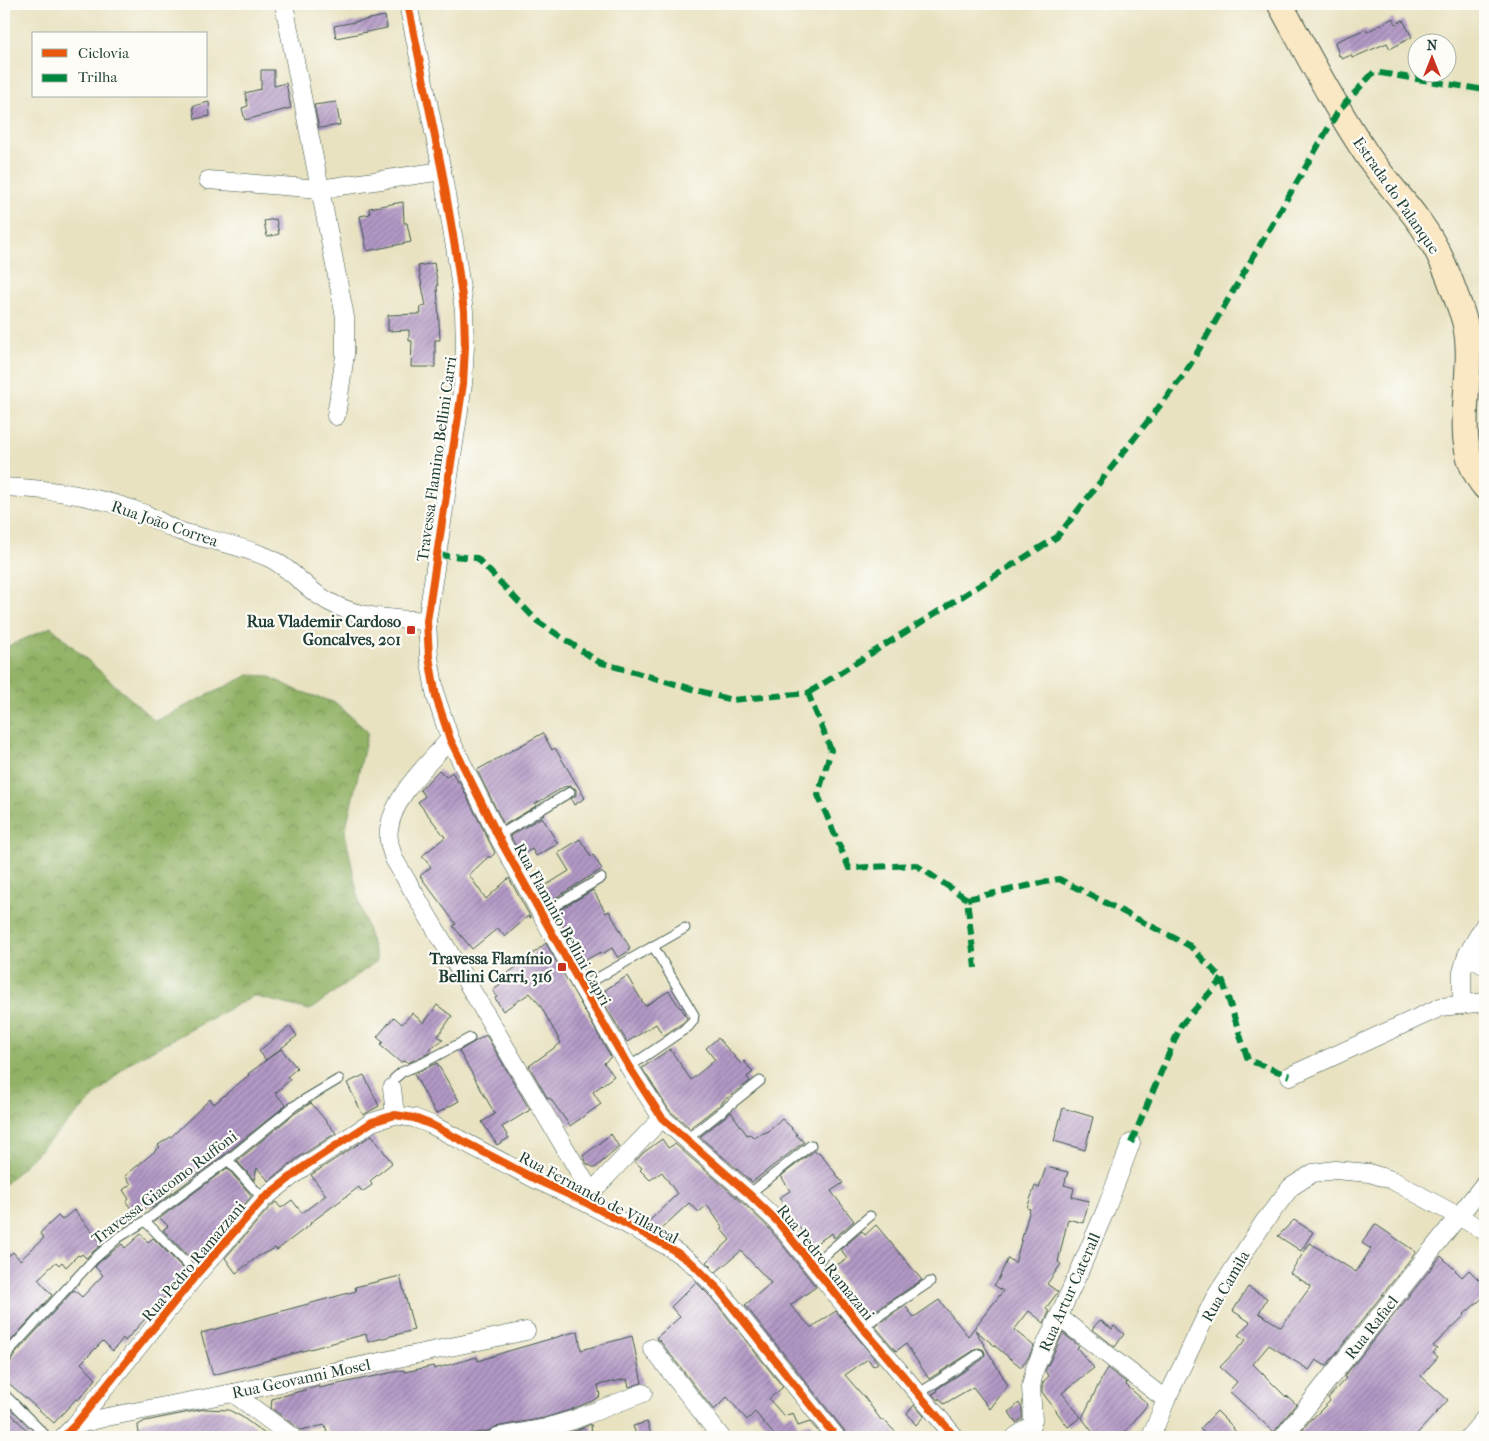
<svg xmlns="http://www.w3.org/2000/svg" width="1489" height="1441" font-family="'IM FELL French Canon',serif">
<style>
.forest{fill:url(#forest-crowns);stroke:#58784d}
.building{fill:url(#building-hatch)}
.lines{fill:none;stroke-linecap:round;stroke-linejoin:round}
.lane-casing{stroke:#3d5649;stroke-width:11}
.street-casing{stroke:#3d5649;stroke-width:19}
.secondary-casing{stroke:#3d5649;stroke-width:27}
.lane{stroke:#fff;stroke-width:9}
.street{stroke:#fff;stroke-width:18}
.secondary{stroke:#fae7c3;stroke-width:25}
.quiet{stroke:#00873e;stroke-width:6;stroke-dasharray:12 6;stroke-linecap:butt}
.cycleway-casing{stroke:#fdfcf7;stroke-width:11}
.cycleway{stroke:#e8590c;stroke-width:8}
.poi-dot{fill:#c8321e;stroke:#fdfcf7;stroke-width:2}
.labels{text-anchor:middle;stroke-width:4.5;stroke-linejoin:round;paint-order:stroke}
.street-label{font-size:16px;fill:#1f3d34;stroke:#fdfcf7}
.poi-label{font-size:16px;font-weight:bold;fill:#1f3d34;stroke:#fdfcf7;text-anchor:end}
</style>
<defs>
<pattern id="forest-crowns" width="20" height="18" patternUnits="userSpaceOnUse" patternTransform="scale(1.25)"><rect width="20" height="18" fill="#92b266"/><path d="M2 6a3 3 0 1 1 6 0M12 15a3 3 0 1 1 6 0" fill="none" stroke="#779255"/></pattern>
<pattern id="building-hatch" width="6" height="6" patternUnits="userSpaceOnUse" patternTransform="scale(1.25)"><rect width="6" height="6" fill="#b399c6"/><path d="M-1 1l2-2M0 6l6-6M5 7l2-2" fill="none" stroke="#917ea2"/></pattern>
</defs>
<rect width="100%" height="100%" fill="#fdfcf7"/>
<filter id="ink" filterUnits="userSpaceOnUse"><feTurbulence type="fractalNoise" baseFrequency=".02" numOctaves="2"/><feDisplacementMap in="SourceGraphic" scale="10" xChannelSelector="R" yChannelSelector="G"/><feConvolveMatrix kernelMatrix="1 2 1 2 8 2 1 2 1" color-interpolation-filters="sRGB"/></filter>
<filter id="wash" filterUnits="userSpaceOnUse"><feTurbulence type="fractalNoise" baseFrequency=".0096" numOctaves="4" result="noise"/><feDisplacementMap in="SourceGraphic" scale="20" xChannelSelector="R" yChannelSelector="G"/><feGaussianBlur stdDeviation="1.12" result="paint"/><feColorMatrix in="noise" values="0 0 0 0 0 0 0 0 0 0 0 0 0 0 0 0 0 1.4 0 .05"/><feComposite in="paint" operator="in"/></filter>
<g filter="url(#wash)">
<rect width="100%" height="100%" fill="#e8e2c1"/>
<!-- forest -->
<path class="forest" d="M51 627 155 721 249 675 268 676 299 691 336 703 368 732 345 832 359 901 377 961 310 1010 253 996 129 1063 4 1185V648Z"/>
<g id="blocks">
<!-- building -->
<g class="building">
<path d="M385 16 387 28 336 38 334 26Z"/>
<path d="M1393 18 1396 24 1403 20 1412 37 1390 49 1387 43 1352 58 1351 55 1342 59 1340 55 1339 56 1335 42 1366 29 1367 32Z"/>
<path d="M261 70H274V86L286 83 291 108 245 120 242 108 248 106 245 93 261 89Z"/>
<path d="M209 102 210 116 195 119 193 106Z"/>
<path d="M336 102 340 125 319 128 314 105Z"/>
<path d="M403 202 404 223H407L411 242 367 251 360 216 370 214 369 208Z"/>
<path d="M276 219 279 234 267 237 264 221Z"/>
<path d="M434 263 438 286H437L440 340H435V367H411L412 341H409V330L388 331V315L421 314 420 307 426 306 418 266Z"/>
<path d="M543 733 552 750 555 748 585 798 574 805 571 799 576 795V789L570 786 564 787 535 804 536 806 504 825 477 770Z"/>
<path d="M439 770 446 777 452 772 458 782 459 781 495 853 490 858 489 856 469 875 486 899 509 878 531 918 528 916 505 937 498 928 472 949 453 926 456 924 420 876 431 867 422 856 445 837 418 802 425 796 420 790Z"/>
<path d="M542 817 558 844 536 856 532 849 521 855 510 836Z"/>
<path d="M580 839 591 857 593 855 602 869 547 903 540 889 569 871 558 853Z"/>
<path d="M593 890 606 913 609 911 630 948 628 949 629 951 618 958 612 948 602 954 600 952 581 963 562 930 564 928 556 912Z"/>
<path d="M546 943 611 1057 604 1063 614 1076 593 1092 601 1104 570 1126 550 1098 548 1099 529 1066 561 1043 540 1005 530 993 503 1011 495 998 497 997 493 990 511 978 508 973 519 965Z"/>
<path d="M627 976 645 1006 669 991 680 1008 681 1007 687 1018 684 1022 663 1036 656 1024 627 1042 605 1005 611 1000 605 990Z"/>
<path d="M437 1005 452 1016 438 1036 443 1040 429 1049 431 1052 408 1063 407 1061 400 1062 380 1045 383 1042 377 1037 394 1017 402 1024 412 1013 424 1023Z"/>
<path d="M290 1026 297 1036 266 1060 259 1051Z"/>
<path d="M486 1035 530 1110 502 1127 509 1138 497 1145 482 1122 495 1114 459 1051Z"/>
<path d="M718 1038 741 1064 744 1061 753 1072 747 1077 750 1081 723 1101V1102L690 1128 669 1110 642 1068 670 1049 691 1080 715 1060 706 1048Z"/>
<path d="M281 1049 297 1068 287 1077 290 1080 275 1093 286 1105 224 1155 152 1208 149 1205 136 1215 126 1202 129 1199 123 1190 131 1184 125 1176 160 1147 158 1145 172 1136 210 1099 214 1104 249 1075 248 1074Z"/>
<path d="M437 1063 459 1101 436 1114 414 1074Z"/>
<path d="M364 1075 379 1106 363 1115 347 1083Z"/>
<path d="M311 1103 336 1133 299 1157 269 1181 257 1168 254 1180 237 1161 294 1114Z"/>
<path d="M1063 1108 1093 1117 1085 1150 1054 1141Z"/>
<path d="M731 1112 747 1135 750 1134 753 1137 769 1131 782 1119 792 1128 791 1129 797 1134 796 1135 804 1142 752 1182 700 1137Z"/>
<path d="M611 1134 619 1147 595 1168 587 1164 583 1156Z"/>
<path d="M372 1135 392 1163 370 1181 372 1185 362 1192 359 1187 310 1223 311 1224 277 1250 275 1248 259 1256 236 1273 225 1258 270 1207 276 1202 281 1208 292 1200 302 1213 326 1195 311 1175Z"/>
<path d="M662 1139 668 1148 675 1144 742 1202 769 1228 816 1287 790 1305 811 1327 812 1328 818 1323 836 1311 878 1363 873 1366 868 1359 845 1375 865 1398 881 1420H884L900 1437H846L844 1430 745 1305 771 1283 741 1251 716 1272 706 1262 730 1240 721 1229 723 1228 707 1205 699 1212 689 1203 660 1230 648 1222 677 1194 662 1172 650 1180 640 1170 642 1168 635 1162 643 1153Z"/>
<path d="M814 1151 817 1153 819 1152 843 1183 831 1191 854 1221 834 1238 832 1233 812 1246 779 1198 790 1191 781 1176Z"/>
<path d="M1046 1167 1068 1172 1064 1185 1074 1188 1072 1197 1089 1201 1083 1223 1068 1219 1058 1262 1061 1264 1047 1284 1058 1292 1046 1308 1049 1312 1044 1323 1029 1311 1014 1330 1034 1346 1028 1358 1021 1367 975 1330 1008 1385 990 1409 973 1387 944 1404 939 1398 938 1400 932 1394 938 1391 937 1389 983 1359 985 1354 984 1350 979 1348 976 1349 929 1379 906 1344 896 1351 875 1326 905 1306 914 1317 939 1300 968 1336 1003 1291 994 1285 998 1280 1008 1258 1015 1263 1030 1209 1027 1208 1035 1186 1039 1188Z"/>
<path d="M227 1168 251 1195V1197L194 1262 163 1230 168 1226 160 1218Z"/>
<path d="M74 1210 102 1244 86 1258 82 1254 80 1256 78 1255 66 1267 62 1262 59 1265 56 1262 38 1279 52 1295 4 1349V1260L13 1252 20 1260 44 1238 40 1233 58 1216 62 1220Z"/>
<path d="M1294 1220 1313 1232 1301 1251 1278 1236Z"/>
<path d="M1375 1224 1416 1252 1326 1366 1316 1360 1309 1370 1269 1345 1253 1364 1286 1397 1287 1396 1296 1404 1274 1432 1229 1391 1237 1382 1220 1367 1246 1340 1238 1335 1250 1322 1233 1311 1248 1287 1267 1298 1259 1313 1281 1327 1311 1286 1290 1273 1310 1243 1356 1272 1371 1249 1362 1243Z"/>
<path d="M876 1225 922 1280 867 1316 854 1300 833 1267 847 1259 841 1249 862 1231 865 1235Z"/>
<path d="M141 1234 148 1242 153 1238 186 1271 165 1297 125 1341 123 1338 113 1351 103 1341 81 1363 96 1379 78 1400 76 1399 54 1423 4 1379V1366L9 1364 16 1353 74 1290 82 1297 103 1275 95 1267 98 1263 122 1244 125 1248Z"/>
<path d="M1441 1256 1462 1277 1469 1270 1485 1286V1296L1464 1314 1465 1315 1433 1346 1437 1349 1433 1353 1438 1357 1421 1376 1448 1400 1414 1437H1296L1312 1418V1419L1330 1401 1328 1398 1346 1378 1344 1377Z"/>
<path d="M400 1276 414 1330 368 1342 366 1334 213 1375 201 1333 356 1291 355 1287Z"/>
<path d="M696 1282 711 1297 783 1387 769 1399 784 1416 793 1413 798 1426 810 1422 823 1437H772V1436L774 1435 755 1412 747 1420 727 1397 714 1410 712 1408 660 1341 656 1338 680 1317 671 1307Z"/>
<path d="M1100 1320 1112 1329 1114 1326 1124 1334 1115 1347 1092 1329Z"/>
<path d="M578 1331 581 1350 632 1336 642 1383 629 1387 627 1379 598 1385 600 1396 592 1401 570 1410 544 1418 495 1427 488 1431 452 1437H329L325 1425 300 1430 271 1408 272 1399 319 1386V1388L404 1370 405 1372 433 1366 434 1369 477 1357 478 1361 505 1352Z"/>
<path d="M1063 1333 1079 1346 1077 1348 1094 1368 1062 1393 1081 1417 1068 1427 1042 1392V1388L1043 1382 1049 1376 1045 1371Z"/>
<path d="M1107 1368 1127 1383 1126 1385 1148 1404 1121 1437H1096L1082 1418Z"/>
<path d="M1019 1403 1022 1408V1419L1016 1423 1009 1412Z"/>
<path d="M914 1405 924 1416 916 1425 907 1413Z"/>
<path d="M4 1406 33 1437H4Z"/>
<path d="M205 1409 229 1410 242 1417 269 1437H143L139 1434 138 1425 145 1421Z"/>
<path d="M1217 1411 1234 1428 1233 1429 1242 1437H1209L1200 1429Z"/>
<path d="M647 1422 652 1437H637L633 1426Z"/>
<path d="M591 1424 592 1437H553L577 1430Z"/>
</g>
</g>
</g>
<g filter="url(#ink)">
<use href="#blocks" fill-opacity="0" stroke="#3d5649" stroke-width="1"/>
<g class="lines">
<defs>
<g id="lane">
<path d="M498 836 570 792"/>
<path d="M541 914 601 878"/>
<path d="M582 987 685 928"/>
<path d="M629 1067 688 1027 693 1021 694 1015 653 946"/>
<path d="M392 1088 394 1079 402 1072 423 1063 470 1038"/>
<path d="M687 1139 760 1081"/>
<path d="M228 1160 263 1199"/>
<path d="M749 1194 811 1145"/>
<path d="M145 1221 197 1274"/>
<path d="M812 1266 870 1216"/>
<path d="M862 1327 930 1282"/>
<path d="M4 1360 11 1349 94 1259 118 1238 145 1221 228 1160 294 1106 339 1079"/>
<path d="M4 1394 47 1437"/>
<path d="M918 1394 979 1354"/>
</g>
<g id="street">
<path d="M284 4 345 317V355L336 416"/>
<path d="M408 4 442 171 456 253 464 311 465 346 463 384 427 621 429 657 436 697 450 739 498 836 582 987 629 1067 662 1118 749 1194 777 1221 862 1327 955 1437"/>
<path d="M208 180 320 189 442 171"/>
<path d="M4 487C51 489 101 497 145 514 157 519 167 527 179 531 208 540 239 545 267 557 286 565 301 583 318 595 352 619 387 618 427 621"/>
<path d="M450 739C428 764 394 795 389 829 387 839 391 850 394 859L591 1192"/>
<path d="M1485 924 1467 955 1485 966"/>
<path d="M1462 1005V972L1467 955"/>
<path d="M1290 1076 1441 1007 1485 1002"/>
<path d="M392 1088 395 1115"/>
<path d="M585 1199 662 1118"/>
<path d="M1059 1317 1166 1400"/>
<path d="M652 1348 721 1437"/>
<path d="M233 1393 292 1437"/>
<path d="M75 1425 107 1417 233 1393 526 1331"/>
<path d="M63 1437 75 1425 197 1274 263 1199 305 1166 372 1122 395 1115 414 1118 432 1125 535 1179 583 1201 669 1247 693 1264 719 1290 836 1437"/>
<path d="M497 1437 546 1428 573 1420 643 1393"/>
<path d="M1015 1437 1031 1426 1033 1420 1031 1387 1035 1368 1079 1272 1106 1209 1131 1143"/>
<path d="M1151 1437 1166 1400 1214 1299 1264 1222 1291 1187 1313 1173 1335 1170 1369 1173 1392 1180 1485 1231"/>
<path d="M1283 1437 1485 1183"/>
<path d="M1469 1437 1485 1418"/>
</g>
<path id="secondary" d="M1280 4C1308 55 1335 107 1367 155 1389 187 1417 213 1435 247 1447 268 1454 291 1462 313 1482 369 1444 438 1485 487"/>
</defs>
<!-- lane casing -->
<use href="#lane" class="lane-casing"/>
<!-- street casing -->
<use href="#street" class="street-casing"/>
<!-- secondary casing -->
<use href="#secondary" class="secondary-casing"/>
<!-- lane -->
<use href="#lane" class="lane"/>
<!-- street -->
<use href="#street" class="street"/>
<!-- secondary -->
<use href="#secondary" class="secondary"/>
<!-- quiet -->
<g class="quiet">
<path d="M437 555 477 558 537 621 599 662 731 700 808 693 831 750 818 795 849 868 916 865 967 899 975 968"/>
<path d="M808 693 1057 537 1184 375 1339 110 1374 72 1485 90"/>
<path d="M967 899 1059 879 1190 946 1222 979 1248 1060 1290 1076"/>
<path d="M1131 1143 1181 1025 1222 979"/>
</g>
<defs>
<g id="cycleway">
<path d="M408 4 442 171 456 253 464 311 465 346 463 384 427 621 429 657 436 697 450 739 498 836 582 987 629 1067 662 1118 749 1194 777 1221 862 1327 955 1437"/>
<path d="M63 1437 75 1425 197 1274 263 1199 305 1166 372 1122 395 1115 414 1118 432 1125 535 1179 583 1201 669 1247 693 1264 719 1290 836 1437"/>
</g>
</defs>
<!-- cycleway casing -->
<use href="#cycleway" class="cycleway-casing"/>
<!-- cycleway -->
<use href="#cycleway" class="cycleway"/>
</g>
</g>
<!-- markers -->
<g class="poi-dot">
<rect x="406" y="625" width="10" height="10" rx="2.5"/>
<rect x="557" y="962" width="10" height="10" rx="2.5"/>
</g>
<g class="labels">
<!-- street labels -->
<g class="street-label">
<text transform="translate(1397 195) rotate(55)" y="6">Estrada do Palanque</text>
<text transform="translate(436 459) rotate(-82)" y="6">Travessa Flamino Bellini Carri</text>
<text transform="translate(165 523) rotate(19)" y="6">Rua João Correa</text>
<text transform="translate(563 924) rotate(61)" y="6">Rua Flaminio Bellini Capri</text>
<text transform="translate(164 1187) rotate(-37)" y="6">Travessa Giacomo Ruffoni</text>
<text transform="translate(599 1197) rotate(28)" y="6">Rua Fernando de Villareal</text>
<text transform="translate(193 1261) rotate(-50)" y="6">Rua Pedro Ramazzani</text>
<text transform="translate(826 1262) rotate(51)" y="6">Rua Pedro Ramazani</text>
<text transform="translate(1225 1286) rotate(-60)" y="6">Rua Camila</text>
<text transform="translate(1069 1292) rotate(-66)" y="6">Rua Artur Caterall</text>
<text transform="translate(1371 1327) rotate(-52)" y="6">Rua Rafael</text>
<text transform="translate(301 1378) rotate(-12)" y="6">Rua Geovanni Mosel</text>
</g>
<!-- poi labels -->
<g class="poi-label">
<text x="401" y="627">Rua Vlademir Cardoso<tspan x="401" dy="18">Goncalves, 201</tspan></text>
<text x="552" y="964">Travessa Flamínio<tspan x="552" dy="18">Bellini Carri, 316</tspan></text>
</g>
</g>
<!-- margin -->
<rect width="1489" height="1441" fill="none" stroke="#fdfcf7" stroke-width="20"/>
<!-- legend -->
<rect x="32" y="32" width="175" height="65" fill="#fdfcf7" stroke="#a4b0a9"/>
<rect x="42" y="49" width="25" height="8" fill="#e8590c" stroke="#a4b0a9"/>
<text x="78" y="58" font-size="15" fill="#1f3d34">Ciclovia</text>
<rect x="42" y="74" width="25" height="8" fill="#00873e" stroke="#a4b0a9"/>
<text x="78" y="82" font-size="15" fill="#1f3d34">Trilha</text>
<!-- north arrow -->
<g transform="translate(1432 58)"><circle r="24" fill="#fdfcf7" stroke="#a4b0a9"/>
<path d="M0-4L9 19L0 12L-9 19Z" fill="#c8321e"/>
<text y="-8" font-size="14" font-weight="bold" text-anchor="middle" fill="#1f3d34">N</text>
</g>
</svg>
